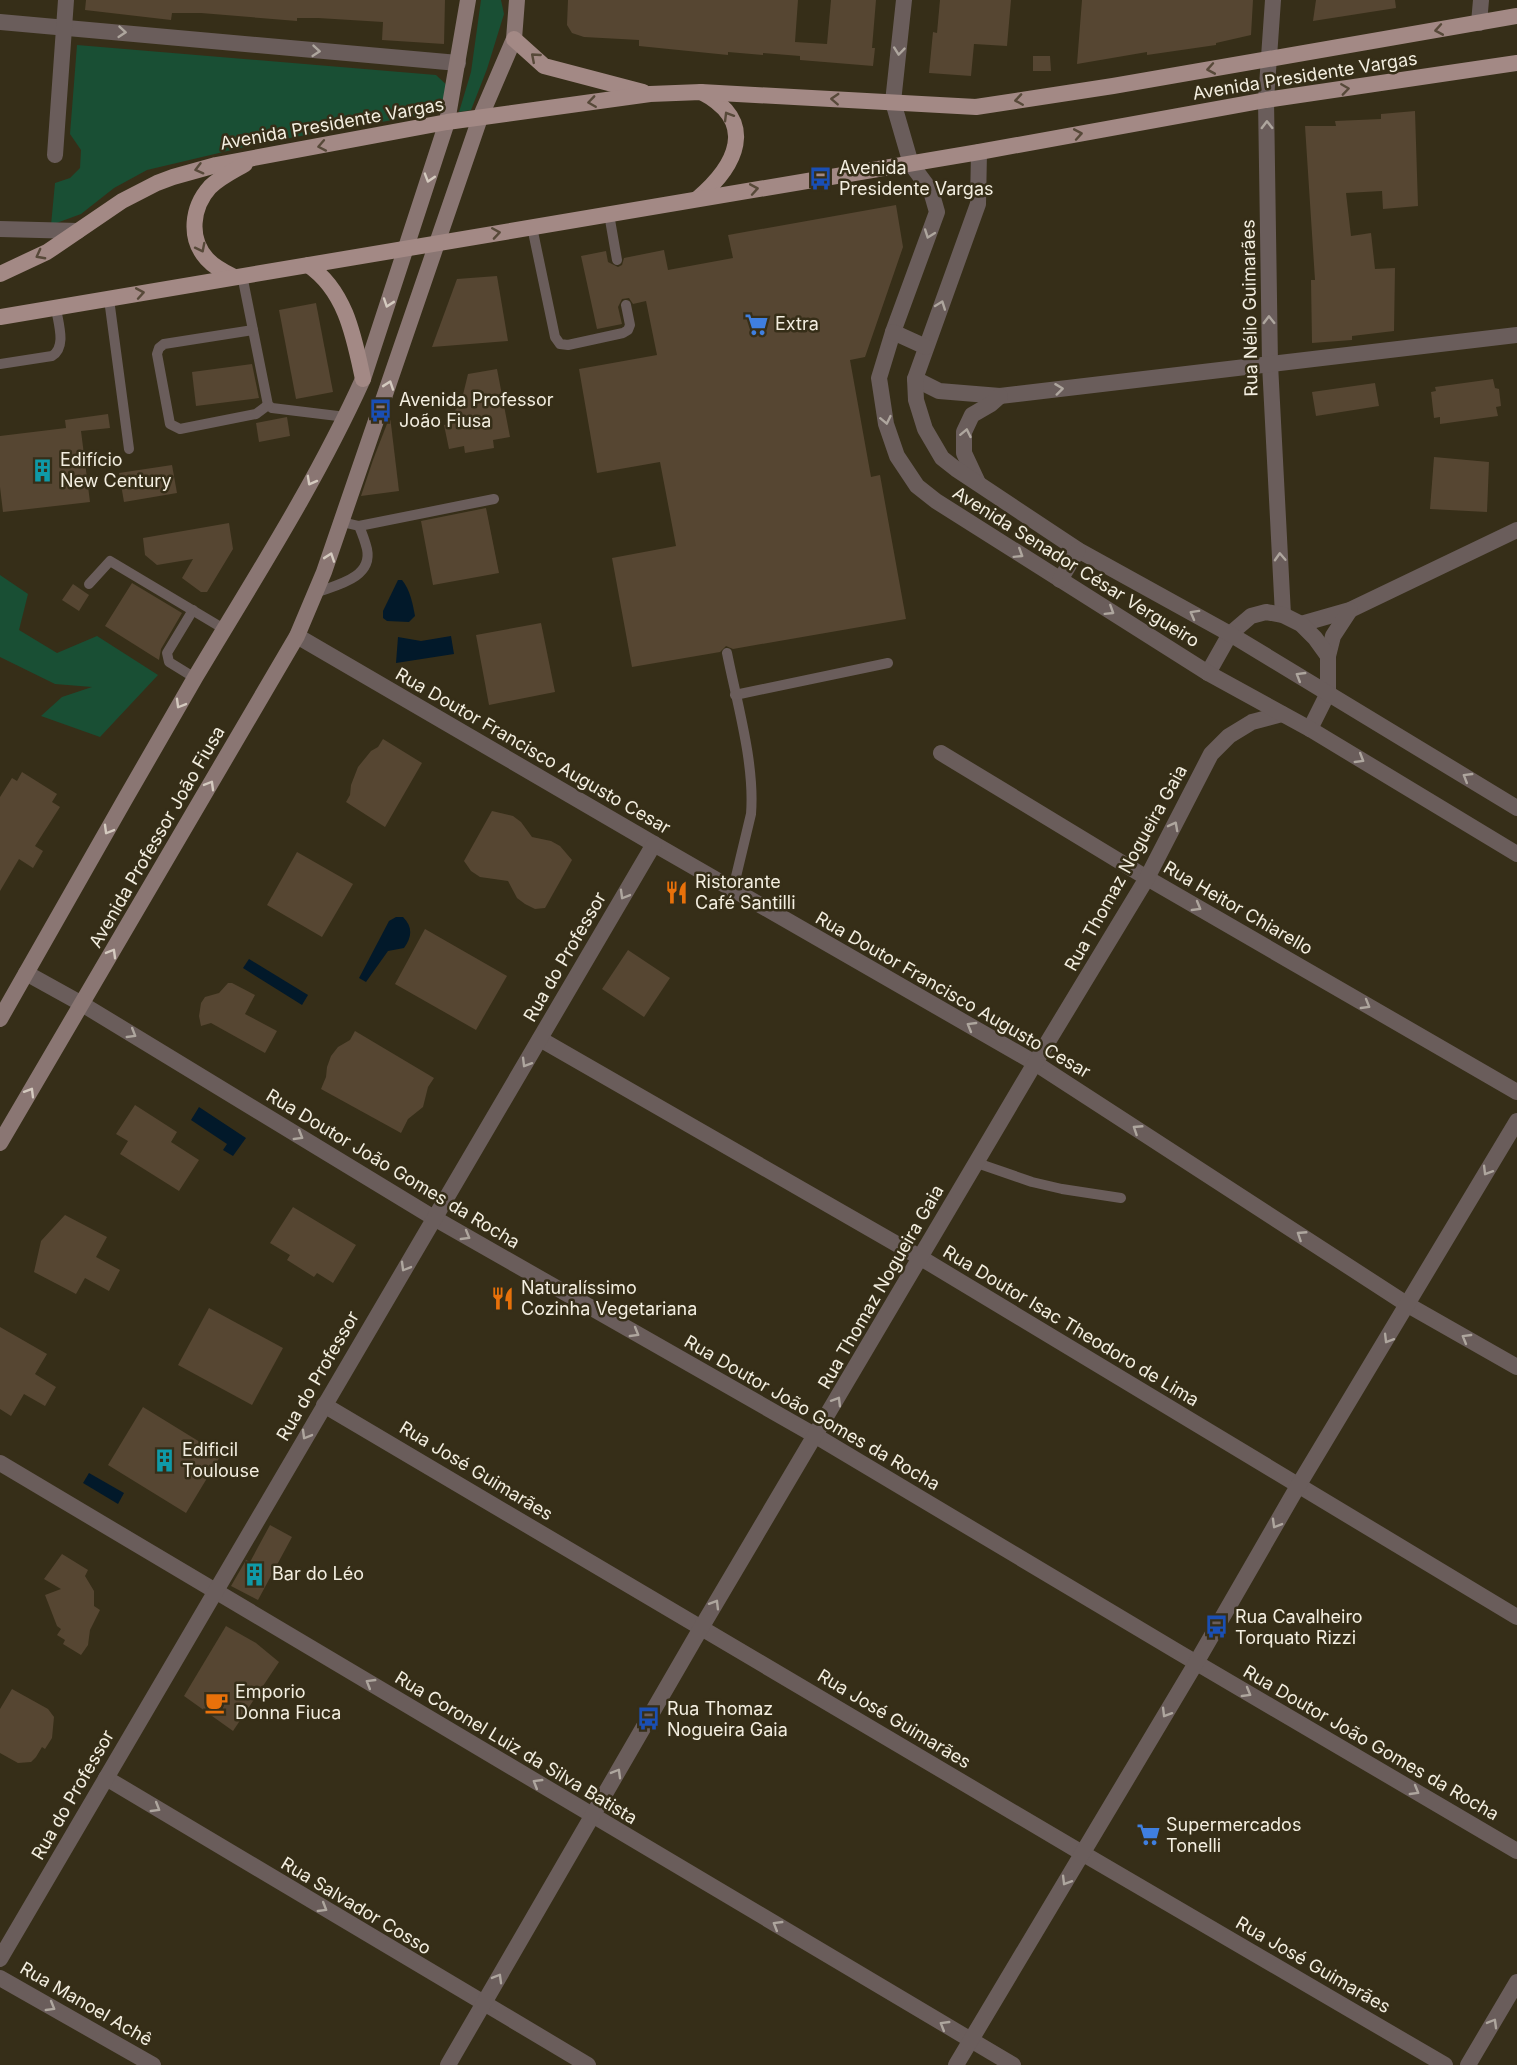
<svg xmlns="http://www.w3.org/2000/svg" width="1517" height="2065" font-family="Inter,sans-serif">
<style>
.green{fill:#194f34}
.water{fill:#02192a}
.building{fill:#564632}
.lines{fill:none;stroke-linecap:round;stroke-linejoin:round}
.service{stroke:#6a5d5b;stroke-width:10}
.minor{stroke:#6a5d5b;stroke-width:16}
.tertiary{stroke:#6a5d5b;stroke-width:16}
.secondary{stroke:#8a7673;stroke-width:16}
.primary{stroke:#a38985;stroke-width:16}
.oneway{stroke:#574939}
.oneway2{stroke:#aea69e}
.oneway3{stroke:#d4cabf}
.labels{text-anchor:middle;stroke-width:5;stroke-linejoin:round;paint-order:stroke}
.street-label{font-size:18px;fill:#f3eee0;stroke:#362e18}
.poi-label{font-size:18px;fill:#f3eee0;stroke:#362e18;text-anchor:start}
</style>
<rect width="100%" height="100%" fill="#362e18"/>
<!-- green -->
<g class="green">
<path d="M481 0H501L504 14 487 69 471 110 459 112 471 72Z"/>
<path d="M77 45 436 75 451 89 444 104 427 114 261 143 147 170 114 188 81 214 51 225 55 183 70 178 80 168 81 150 70 134Z"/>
<path d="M0 575 28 594 19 630 57 653 97 636 158 675 100 737 41 716 62 697 92 687 55 684 0 657Z"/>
</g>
<!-- water -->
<g class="water">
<path d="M398 580H402C410 589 413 605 415 616L409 622 387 621 383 618V611Z"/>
<path d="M451 636 454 654 396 663 398 637 421 641Z"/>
<path d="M396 917H403C413 927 412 937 404 948L388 951 366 982 359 978 389 921Z"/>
<path d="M249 959 308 995 302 1005 243 968Z"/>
<path d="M199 1107 246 1138 233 1156 223 1150 227 1144 191 1120Z"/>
<path d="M89 1473 124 1493 118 1504 83 1483Z"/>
</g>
<!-- building -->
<g class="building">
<path d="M86 0H445L444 44 382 40 383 22 318 18H297V21L201 13H172L171 20 85 10Z"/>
<path d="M568 0H798L795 42 827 44 831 0H876L872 48H875L873 66 800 60V56L763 53V55L728 52V55L639 46V40L584 37 572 33 567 25Z"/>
<path d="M940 0H1011L1007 46 974 44 971 76 929 73 933 32 937 33Z"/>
<path d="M1082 0H1253L1251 35 1216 43V45L1147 55V52L1077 64Z"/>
<path d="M1316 0H1395L1396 8 1313 21Z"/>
<path d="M1033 56H1050L1051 71H1033Z"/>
<path d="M1415 111 1418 206 1383 209 1382 191 1346 193 1351 236 1371 233 1375 269 1395 268 1394 331 1352 336V340L1312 343 1311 280H1315L1305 126H1336L1335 121 1381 119V114Z"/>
<path d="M896 205 903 247 865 357 850 360 871 477 880 475 906 619 733 649 726 646 720 652 632 667 612 558 676 546 660 462 597 473 579 369 657 355 646 301 633 304 629 298 622 299 618 307 622 324 597 329 581 256 606 251 608 262 618 267 622 265 624 258 664 250 668 270 733 258 728 235Z"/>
<path d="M497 276 508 341 432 347 457 279Z"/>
<path d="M316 303 333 392 296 399 279 310Z"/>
<path d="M252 364 259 398 196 406 192 372Z"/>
<path d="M497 369 510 437 493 440 494 448 465 453 464 446 449 449 444 425 454 423 452 414 461 403 468 374Z"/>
<path d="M1493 379 1495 388 1499 389 1501 406 1496 407 1498 416 1440 424V417L1434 418 1431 392 1436 391 1435 387Z"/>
<path d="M1375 383 1379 406 1316 416 1312 392Z"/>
<path d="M108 414 110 428 81 431 90 502 3 512 0 487V436L66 428 65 420Z"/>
<path d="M390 416 399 491 361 496 373 460Z"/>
<path d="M287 417 290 436 259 442 256 423Z"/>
<path d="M1434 457 1489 462 1487 512 1430 509Z"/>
<path d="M172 465 177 493 124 502 119 473Z"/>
<path d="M486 508 499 573 433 585 421 521Z"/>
<path d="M229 523 233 549 207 592H201L182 578 193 559 157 565 145 555 143 538Z"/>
<path d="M132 583 182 613 161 649 159 660 105 626Z"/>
<path d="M73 584 89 595 79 611 62 600Z"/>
<path d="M541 623 555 692 489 705 476 635Z"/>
<path d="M383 739 422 763 385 827 346 802 350 795 351 785 358 767 371 751 378 747Z"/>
<path d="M22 772 57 794 52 802 60 807 35 846 43 851 33 868 19 859 0 891V797L12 778 17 781Z"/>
<path d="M492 811 513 816 521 822 532 837 551 841 560 846 572 860 545 908 535 909 525 904 517 898 508 881 480 877 471 871 464 861Z"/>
<path d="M297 852 353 884 322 937 267 905Z"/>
<path d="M425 929 507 976 476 1030 395 984Z"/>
<path d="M628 950 670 978 644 1017 602 989Z"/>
<path d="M228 983H232L255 995 245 1014 277 1031 265 1053 211 1023 201 1026 199 1016 201 1003 205 997 219 993Z"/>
<path d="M355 1031 434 1078 428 1087 423 1107 408 1119 401 1133 321 1089 326 1077 327 1067 331 1056 338 1047 350 1040Z"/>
<path d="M135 1105 177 1132 171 1142 199 1160 179 1191 120 1154 128 1141 116 1134Z"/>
<path d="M293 1207 356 1245 333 1283 317 1273 314 1277 287 1260 290 1255 270 1243Z"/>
<path d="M65 1215 107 1237 96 1257 120 1270 109 1291 85 1278 76 1294 34 1272 41 1241Z"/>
<path d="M209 1308 283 1348 252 1405 178 1365Z"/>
<path d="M0 1327 47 1354 35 1374 56 1387 45 1406 24 1394 11 1416 0 1409Z"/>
<path d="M143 1407 221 1455 186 1513 108 1465Z"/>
<path d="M270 1525 292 1537 258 1600 231 1586 246 1560 250 1562Z"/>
<path d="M62 1554 88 1570 85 1576 94 1591V1606L100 1610 90 1630 88 1645 81 1655 63 1644 65 1640 57 1635 61 1629 57 1626 45 1595 61 1589 44 1579Z"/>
<path d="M226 1626 256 1643 279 1662 233 1731 184 1696Z"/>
<path d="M12 1689 48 1709 54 1717 52 1738 45 1749 42 1747 36 1757 31 1762 18 1763 0 1753V1709Z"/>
</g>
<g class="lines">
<!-- service -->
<g class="service">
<path d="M609 214 617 260"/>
<path d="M532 227 555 337 560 344 568 345 623 333 628 330 630 325 626 305"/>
<path d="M242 275 268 405 272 408 346 417"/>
<path d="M109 299 129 449"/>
<path d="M253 330 164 344 159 348 157 354 170 424 180 429 256 414 268 405"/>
<path d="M0 364 52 356C67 347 58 323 56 308"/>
<path d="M359 526 494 499"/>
<path d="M89 584 110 561 224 629"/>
<path d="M315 593C336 585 373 578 367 549 365 541 362 533 359 526L342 522"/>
<path d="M193 610 167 653 169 662 195 678"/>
<path d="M727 653C737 703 755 764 751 814L733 889"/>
<path d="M735 695 888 663"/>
<path d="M977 1163 1032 1182 1062 1189 1121 1198"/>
</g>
<!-- minor -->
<g class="minor">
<path d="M904 0 893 102 911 164"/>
<path d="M1273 0 1266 100 1270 364 1283 615"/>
<path d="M0 22 458 63"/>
<path d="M1479 23 1481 0"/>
<path d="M55 155 66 0"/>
<path d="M0 229 78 231"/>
<path d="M915 379 939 391 1000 396 1517 335"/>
<path d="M978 483 964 453V432L972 415 991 404 1000 396"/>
<path d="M1301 624 1350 610 1517 530"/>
<path d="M297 636 654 844 1035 1063 1408 1305 1517 1367"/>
<path d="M1328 656 1333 636 1350 610"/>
<path d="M1208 673 1230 634 1251 616 1266 612 1283 615 1301 624 1315 638 1328 656V693L1310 729"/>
<path d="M941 753 1147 878 1517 1092"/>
<path d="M26 973 82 1004 434 1218 816 1436 1178 1652 1517 1851"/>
<path d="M540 1039 921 1258 1517 1617"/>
<path d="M324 1405 1082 1853 1445 2065"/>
<path d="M0 1463 1013 2065"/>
<path d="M106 1778 588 2065"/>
<path d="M0 1959 654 844"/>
<path d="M0 1978 153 2065"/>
<path d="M448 2065 701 1628 1035 1063 1147 878 1211 754 1229 736 1252 722 1282 714"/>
<path d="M956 2065 1196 1663 1298 1486 1517 1121"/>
<path d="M1468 2065 1517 1982"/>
</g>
<!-- tertiary -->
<g class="tertiary">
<path d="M979 152 978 204 915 379 916 400 925 429 942 458 956 469 1078 550 1230 634 1517 808"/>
<path d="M911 164 931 191 937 212 893 332 879 378 886 424 897 456 917 486 936 501 1208 673 1310 729 1517 854"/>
<path d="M893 332 926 347"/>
<path d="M1060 580 1078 550"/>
</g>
<!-- secondary -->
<g class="secondary">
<path d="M0 1019C65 904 130 790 196 676 254 579 316 483 363 379L447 122 468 0"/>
<path d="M0 1143 297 636 324 572 480 118 514 39 517 0"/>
</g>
<!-- primary -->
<g class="primary">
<path d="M514 39 544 66 643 92"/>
<path d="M697 199C736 166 759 122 701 92"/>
<path d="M308 265C346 291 354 337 363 379"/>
<path d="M0 274 47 252 122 201 157 183 173 177 216 165 447 122 650 94 701 92 976 107 1113 86 1517 16"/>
<path d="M234 277C224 272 214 267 207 259 188 238 192 207 210 187 220 177 233 171 245 164"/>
<path d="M0 317 979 152 1266 100 1517 63"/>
</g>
</g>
<!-- one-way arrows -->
<defs><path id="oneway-chevron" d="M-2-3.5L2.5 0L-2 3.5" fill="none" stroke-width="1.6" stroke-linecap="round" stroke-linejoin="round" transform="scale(1.5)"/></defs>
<g class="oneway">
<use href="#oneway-chevron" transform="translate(1439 30) rotate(170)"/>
<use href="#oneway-chevron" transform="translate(535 57) rotate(-139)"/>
<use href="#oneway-chevron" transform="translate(1211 69) rotate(170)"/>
<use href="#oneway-chevron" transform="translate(1345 89) rotate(-8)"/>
<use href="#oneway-chevron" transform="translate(835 99) rotate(-177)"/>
<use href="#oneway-chevron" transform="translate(1019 100) rotate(171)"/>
<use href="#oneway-chevron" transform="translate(592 102) rotate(172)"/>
<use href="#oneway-chevron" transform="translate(728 116) rotate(-121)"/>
<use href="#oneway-chevron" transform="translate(1078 134) rotate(-10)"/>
<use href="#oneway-chevron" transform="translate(322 146) rotate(169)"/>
<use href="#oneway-chevron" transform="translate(199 169) rotate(165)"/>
<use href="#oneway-chevron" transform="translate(754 189) rotate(-10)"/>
<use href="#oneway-chevron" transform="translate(496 233) rotate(-9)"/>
<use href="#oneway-chevron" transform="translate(201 248) rotate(63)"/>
<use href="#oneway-chevron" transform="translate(40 255) rotate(152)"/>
<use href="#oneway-chevron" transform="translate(140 293) rotate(-10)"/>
</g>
<g class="oneway2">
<use href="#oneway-chevron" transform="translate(122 32) rotate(5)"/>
<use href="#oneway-chevron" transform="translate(316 51) rotate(5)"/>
<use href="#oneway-chevron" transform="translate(899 51) rotate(96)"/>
<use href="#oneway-chevron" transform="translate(1267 125) rotate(-91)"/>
<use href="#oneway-chevron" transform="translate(929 234) rotate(110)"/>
<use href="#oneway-chevron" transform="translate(941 305) rotate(-70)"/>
<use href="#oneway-chevron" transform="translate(1269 320) rotate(-91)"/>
<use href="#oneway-chevron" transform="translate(1059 389) rotate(-7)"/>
<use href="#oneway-chevron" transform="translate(886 420) rotate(78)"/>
<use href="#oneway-chevron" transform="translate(966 433) rotate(-78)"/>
<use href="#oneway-chevron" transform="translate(1019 554) rotate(32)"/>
<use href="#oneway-chevron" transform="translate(1280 557) rotate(-93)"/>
<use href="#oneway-chevron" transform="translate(1110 611) rotate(32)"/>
<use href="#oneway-chevron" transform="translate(1194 614) rotate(-151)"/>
<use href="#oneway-chevron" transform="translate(1300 676) rotate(-149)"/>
<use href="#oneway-chevron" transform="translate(1360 759) rotate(31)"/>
<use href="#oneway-chevron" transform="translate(1467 777) rotate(-149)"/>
<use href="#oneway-chevron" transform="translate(1174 826) rotate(-62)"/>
<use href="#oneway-chevron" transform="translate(624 895) rotate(120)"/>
<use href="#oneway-chevron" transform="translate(1197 907) rotate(30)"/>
<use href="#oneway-chevron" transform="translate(1366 1005) rotate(30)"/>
<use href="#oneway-chevron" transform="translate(971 1026) rotate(-150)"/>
<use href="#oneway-chevron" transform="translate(132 1034) rotate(31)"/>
<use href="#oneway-chevron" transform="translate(526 1063) rotate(121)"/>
<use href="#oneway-chevron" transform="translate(1137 1129) rotate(-147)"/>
<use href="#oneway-chevron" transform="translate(299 1136) rotate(31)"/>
<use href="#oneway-chevron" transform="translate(1487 1171) rotate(121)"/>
<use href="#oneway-chevron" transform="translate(1301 1235) rotate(-147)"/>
<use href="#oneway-chevron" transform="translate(466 1236) rotate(30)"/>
<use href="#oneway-chevron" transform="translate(405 1267) rotate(120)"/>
<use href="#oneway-chevron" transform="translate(635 1333) rotate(30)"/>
<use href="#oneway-chevron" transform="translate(1466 1338) rotate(-150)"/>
<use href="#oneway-chevron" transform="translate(1388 1339) rotate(121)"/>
<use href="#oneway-chevron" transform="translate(837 1401) rotate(-59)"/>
<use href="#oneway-chevron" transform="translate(306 1435) rotate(120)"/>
<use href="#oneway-chevron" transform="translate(1276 1524) rotate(120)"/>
<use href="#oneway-chevron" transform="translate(715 1604) rotate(-59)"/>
<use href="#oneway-chevron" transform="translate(370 1683) rotate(-149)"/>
<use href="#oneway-chevron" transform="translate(1247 1693) rotate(30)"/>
<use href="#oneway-chevron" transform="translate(1166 1713) rotate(121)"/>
<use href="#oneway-chevron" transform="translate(617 1773) rotate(-60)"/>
<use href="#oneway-chevron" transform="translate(537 1783) rotate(-149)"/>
<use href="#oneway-chevron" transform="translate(1415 1791) rotate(30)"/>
<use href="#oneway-chevron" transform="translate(156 1808) rotate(31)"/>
<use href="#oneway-chevron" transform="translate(1066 1881) rotate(121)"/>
<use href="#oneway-chevron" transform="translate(323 1908) rotate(31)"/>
<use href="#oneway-chevron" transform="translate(777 1925) rotate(-149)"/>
<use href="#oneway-chevron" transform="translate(498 1978) rotate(-60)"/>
<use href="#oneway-chevron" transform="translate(51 2007) rotate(30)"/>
<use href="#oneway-chevron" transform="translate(1493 2023) rotate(-60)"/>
<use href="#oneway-chevron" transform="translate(944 2025) rotate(-149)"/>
</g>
<g class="oneway3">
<use href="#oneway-chevron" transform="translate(429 178) rotate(107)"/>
<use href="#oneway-chevron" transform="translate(388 303) rotate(109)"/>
<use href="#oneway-chevron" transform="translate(389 385) rotate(-71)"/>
<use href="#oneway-chevron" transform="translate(311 481) rotate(119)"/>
<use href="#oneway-chevron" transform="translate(330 557) rotate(-71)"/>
<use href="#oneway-chevron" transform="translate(180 704) rotate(120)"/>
<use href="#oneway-chevron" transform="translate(210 785) rotate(-60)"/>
<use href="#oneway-chevron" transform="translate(108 830) rotate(120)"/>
<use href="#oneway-chevron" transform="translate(112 953) rotate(-60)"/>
<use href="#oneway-chevron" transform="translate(30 1092) rotate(-59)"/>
</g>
<!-- icons -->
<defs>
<symbol id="bus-bare" viewBox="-9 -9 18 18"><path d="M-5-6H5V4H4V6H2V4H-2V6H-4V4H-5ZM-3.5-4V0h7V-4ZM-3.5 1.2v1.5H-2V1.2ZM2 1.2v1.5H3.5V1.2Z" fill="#1a4fb4" stroke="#362e18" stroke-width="2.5" paint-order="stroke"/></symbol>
<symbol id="supermarket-bare" viewBox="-9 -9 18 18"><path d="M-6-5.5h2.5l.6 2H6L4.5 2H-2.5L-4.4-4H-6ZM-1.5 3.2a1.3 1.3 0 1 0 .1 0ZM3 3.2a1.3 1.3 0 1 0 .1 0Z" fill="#3f7fe0" stroke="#362e18" stroke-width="2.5" paint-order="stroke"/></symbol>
<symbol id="building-bare" viewBox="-9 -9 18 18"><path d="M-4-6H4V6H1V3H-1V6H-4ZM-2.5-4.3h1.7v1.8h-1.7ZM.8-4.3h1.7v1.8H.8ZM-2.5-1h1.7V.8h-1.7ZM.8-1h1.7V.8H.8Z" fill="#0f9aa8" stroke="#362e18" stroke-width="2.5" paint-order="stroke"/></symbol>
<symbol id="restaurant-bare" viewBox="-9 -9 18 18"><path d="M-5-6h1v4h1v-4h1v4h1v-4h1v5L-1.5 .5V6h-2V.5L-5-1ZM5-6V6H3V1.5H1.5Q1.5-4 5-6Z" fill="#e8710a" stroke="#362e18" stroke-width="2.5" paint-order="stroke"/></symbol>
<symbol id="cafe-bare" viewBox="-9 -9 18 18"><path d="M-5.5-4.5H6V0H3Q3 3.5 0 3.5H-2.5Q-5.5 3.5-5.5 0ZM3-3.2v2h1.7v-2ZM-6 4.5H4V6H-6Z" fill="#e8710a" stroke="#362e18" stroke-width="2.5" paint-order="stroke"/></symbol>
</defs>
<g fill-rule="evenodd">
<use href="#bus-bare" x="804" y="162" width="33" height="33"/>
<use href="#supermarket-bare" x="740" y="308" width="33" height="33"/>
<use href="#bus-bare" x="364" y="394" width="33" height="33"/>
<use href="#building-bare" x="26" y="454" width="33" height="33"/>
<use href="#restaurant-bare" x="660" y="876" width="33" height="33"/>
<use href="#restaurant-bare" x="486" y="1282" width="33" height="33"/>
<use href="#building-bare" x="148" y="1444" width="33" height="33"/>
<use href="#building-bare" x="238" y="1558" width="33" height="33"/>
<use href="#bus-bare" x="1200" y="1610" width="33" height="33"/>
<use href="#cafe-bare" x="200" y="1686" width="33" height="33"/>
<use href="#bus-bare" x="632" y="1702" width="33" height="33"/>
<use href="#supermarket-bare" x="1132" y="1818" width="33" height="33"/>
</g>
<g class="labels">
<!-- street labels -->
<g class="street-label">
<text transform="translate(1305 76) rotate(-9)" y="6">Avenida Presidente Vargas</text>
<text transform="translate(332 124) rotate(-10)" y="6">Avenida Presidente Vargas</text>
<text transform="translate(1250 308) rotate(-91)" y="6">Rua Nélio Guimarães</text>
<text transform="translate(1076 567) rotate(32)" y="6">Avenida Senador César Vergueiro</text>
<text transform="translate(533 751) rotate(30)" y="6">Rua Doutor Francisco Augusto Cesar</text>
<text transform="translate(157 837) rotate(-60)" y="6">Avenida Professor João Fiusa</text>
<text transform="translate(1126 868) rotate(-61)" y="6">Rua Thomaz Nogueira Gaia</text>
<text transform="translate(1238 908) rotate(30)" y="6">Rua Heitor Chiarello</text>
<text transform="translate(565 957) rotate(-60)" y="6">Rua do Professor</text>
<text transform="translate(953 995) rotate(30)" y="6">Rua Doutor Francisco Augusto Cesar</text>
<text transform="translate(393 1169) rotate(31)" y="6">Rua Doutor João Gomes da Rocha</text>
<text transform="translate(881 1287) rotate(-60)" y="6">Rua Thomaz Nogueira Gaia</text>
<text transform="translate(1071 1326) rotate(31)" y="6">Rua Doutor Isac Theodoro de Lima</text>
<text transform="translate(318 1376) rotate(-60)" y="6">Rua do Professor</text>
<text transform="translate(812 1413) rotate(30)" y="6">Rua Doutor João Gomes da Rocha</text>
<text transform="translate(476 1471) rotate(31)" y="6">Rua José Guimarães</text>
<text transform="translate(894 1719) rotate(31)" y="6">Rua José Guimarães</text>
<text transform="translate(1371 1743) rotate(30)" y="6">Rua Doutor João Gomes da Rocha</text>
<text transform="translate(516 1748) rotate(31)" y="6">Rua Coronel Luiz da Silva Batista</text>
<text transform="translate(73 1795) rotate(-60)" y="6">Rua do Professor</text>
<text transform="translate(356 1906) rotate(31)" y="6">Rua Salvador Cosso</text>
<text transform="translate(1313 1965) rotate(30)" y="6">Rua José Guimarães</text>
<text transform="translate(86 2004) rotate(30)" y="6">Rua Manoel Achê</text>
</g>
<!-- poi labels -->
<g class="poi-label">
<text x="839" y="174">Avenida<tspan x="839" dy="21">Presidente Vargas</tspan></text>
<text x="775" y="330">Extra</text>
<text x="399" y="406">Avenida Professor<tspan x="399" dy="21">João Fiusa</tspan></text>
<text x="60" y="466">Edifício<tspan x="60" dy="21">New Century</tspan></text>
<text x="695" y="888">Ristorante<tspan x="695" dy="21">Café Santilli</tspan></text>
<text x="521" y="1294">Naturalíssimo<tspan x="521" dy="21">Cozinha Vegetariana</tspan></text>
<text x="182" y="1456">Edificil<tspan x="182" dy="21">Toulouse</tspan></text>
<text x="272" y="1580">Bar do Léo</text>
<text x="1235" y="1623">Rua Cavalheiro<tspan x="1235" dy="21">Torquato Rizzi</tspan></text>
<text x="235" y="1698">Emporio<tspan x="235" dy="21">Donna Fiuca</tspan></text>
<text x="667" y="1715">Rua Thomaz<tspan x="667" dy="21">Nogueira Gaia</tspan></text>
<text x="1166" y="1831">Supermercados<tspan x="1166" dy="21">Tonelli</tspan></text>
</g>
</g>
</svg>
